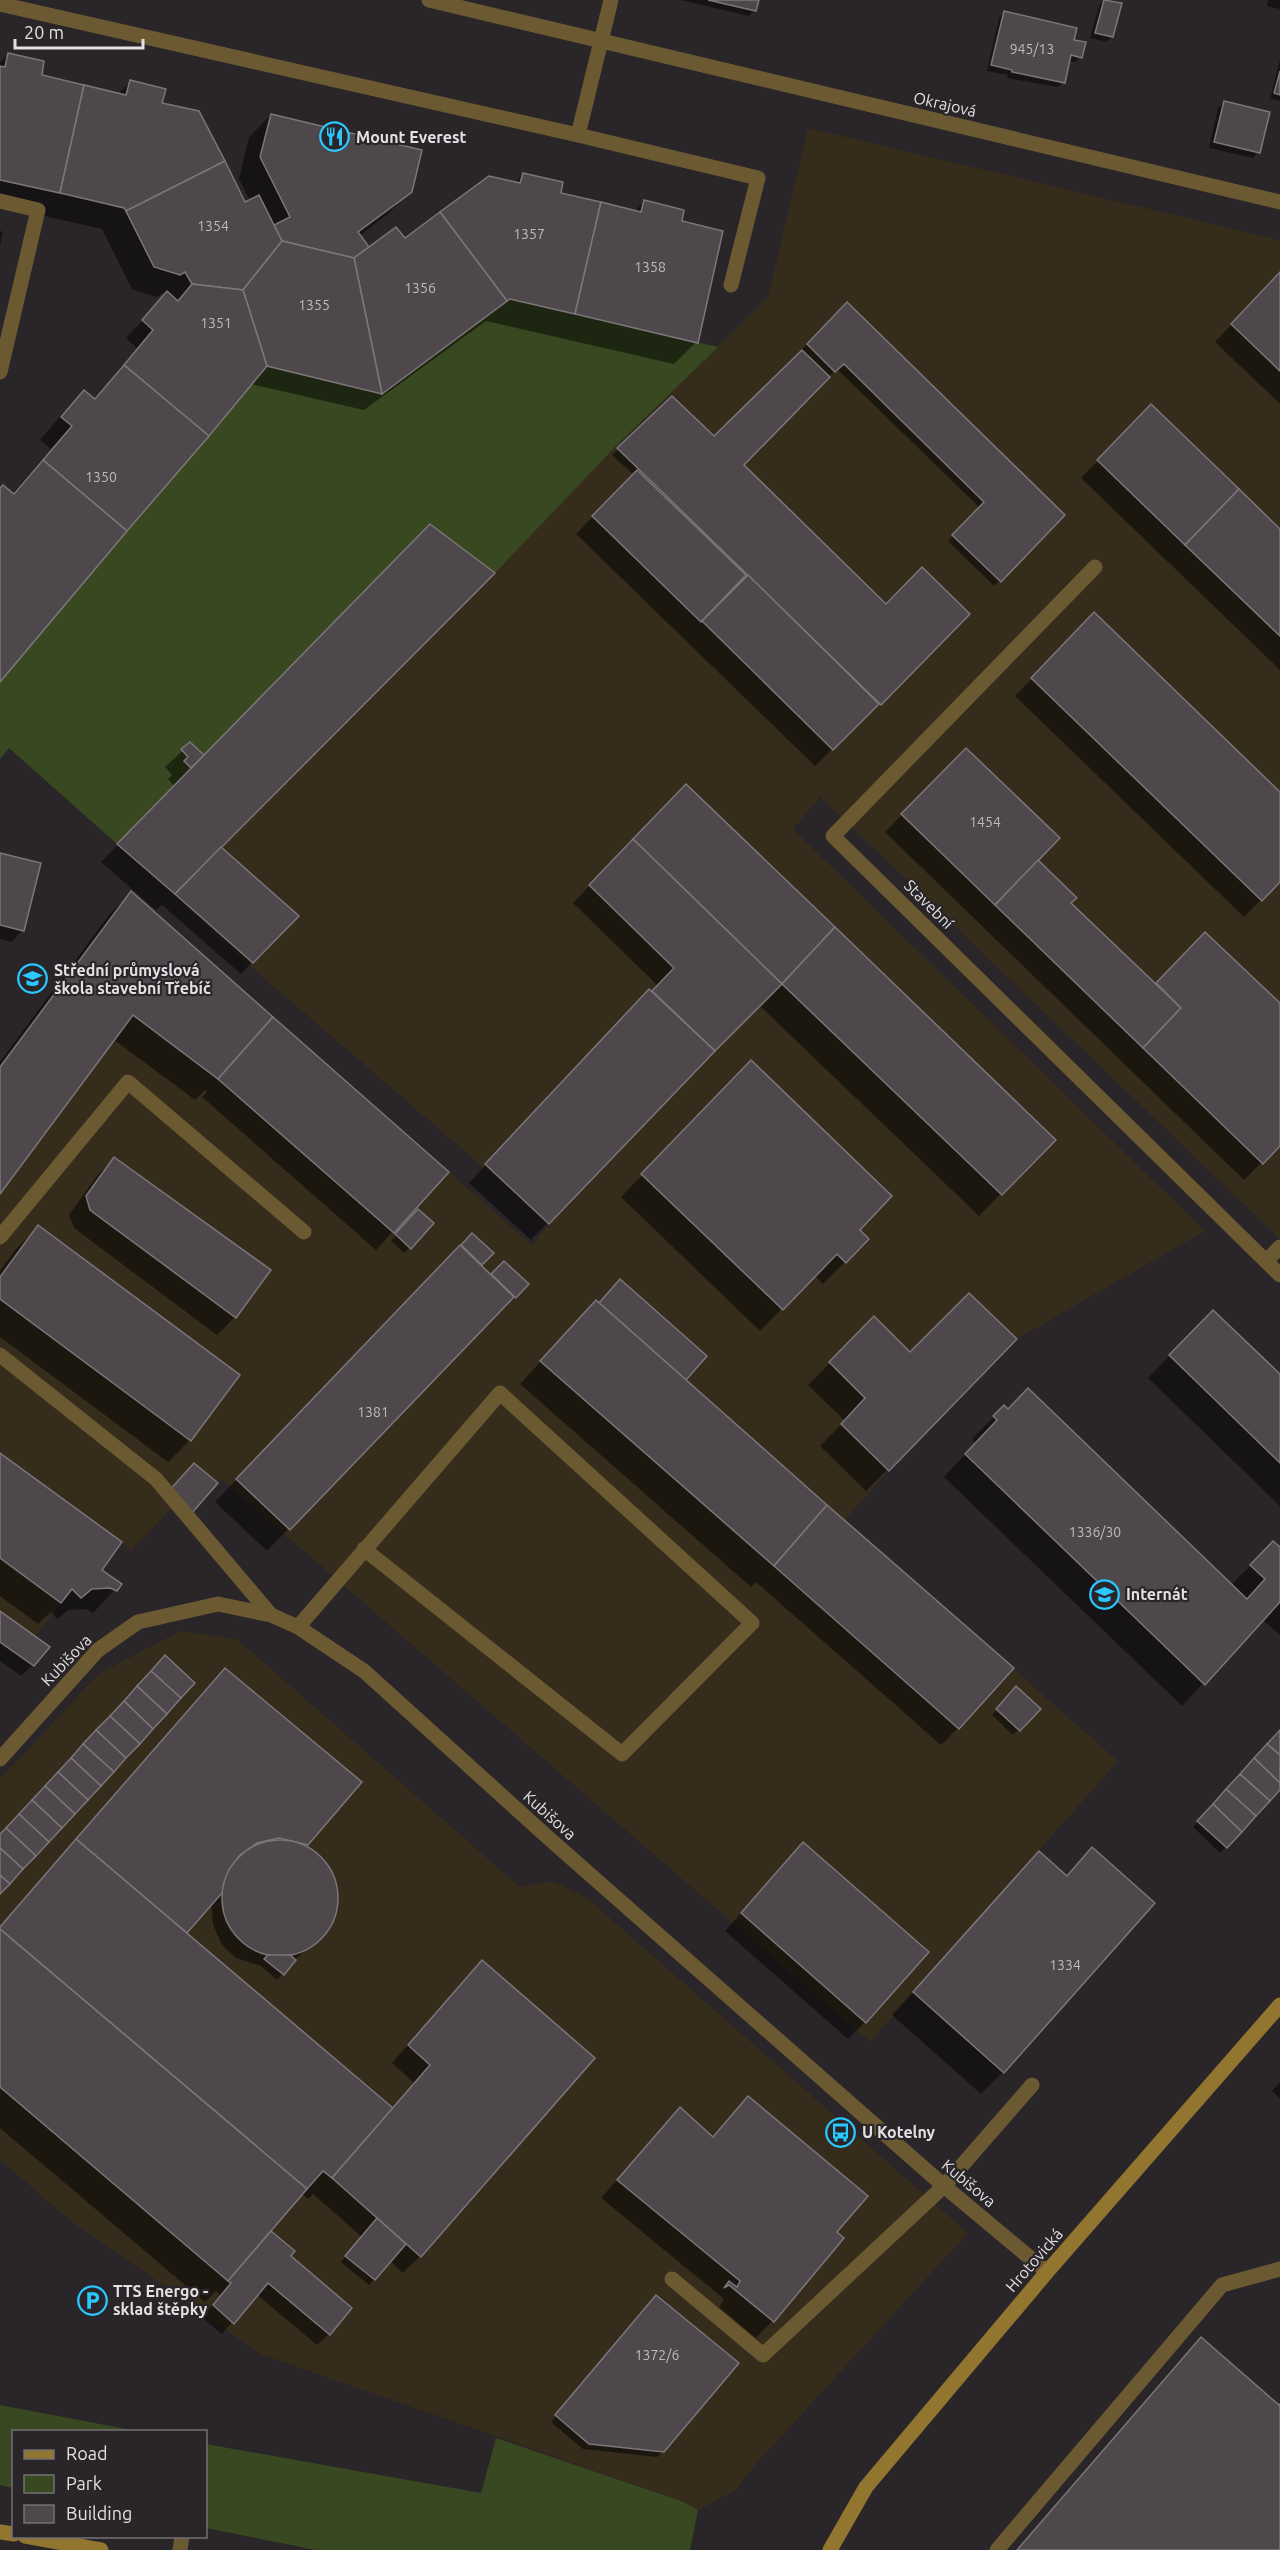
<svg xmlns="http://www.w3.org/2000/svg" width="1280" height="2550" font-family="Ubuntu,sans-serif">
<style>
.industrial{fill:#352c1c}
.green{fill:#384820}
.shadow{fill:#0007;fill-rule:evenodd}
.building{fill:#4e484c;stroke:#7c767a;stroke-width:1.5}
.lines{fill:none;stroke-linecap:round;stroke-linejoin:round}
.service{stroke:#6b5a31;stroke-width:15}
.minor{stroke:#6b5a31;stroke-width:15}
.secondary{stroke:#927630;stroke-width:15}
.labels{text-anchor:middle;stroke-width:4.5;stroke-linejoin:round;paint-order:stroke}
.number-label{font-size:14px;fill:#bebabd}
.street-label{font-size:16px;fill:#e3e0e3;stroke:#292529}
.poi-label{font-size:16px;font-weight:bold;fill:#e3e0e3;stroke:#292529;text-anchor:start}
</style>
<rect width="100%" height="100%" fill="#292529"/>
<!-- industrial -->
<g class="industrial">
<path d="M808 128 1280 240V1239L820 797 793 829 1205 1231 1017 1339 889 1470 845 1520 1118 1761 870 2042 221 1479 192 1513 178 1501 131 1551 122 1543 102 1569 122 1584 117 1591 110 1588 92 1589 81 1598 72 1589 35 1636 50 1647 34 1666 0 1642V1068L131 891 532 1245 549 1224 251 967 117 844 430 524 616 446 768 297Z"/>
<path d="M180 1631 237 1639 520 1887 552 1881 586 1897 968 2233 755 2465 735 2491 698 2510 684 2502 260 2354 108 2246 73 2223 0 2160V1779L100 1673Z"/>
</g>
<!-- green -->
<g class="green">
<path d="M510 299 718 347 616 446 495 573 430 525 204 755 190 742 182 748 188 757 184 761 191 768 117 844 9 748 0 759V682L267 366 382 394Z"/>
<path d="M0 2405 137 2431 14 2432 13 2488 0 2485Z"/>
<path d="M496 2438 684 2502 698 2510 690 2550H315L206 2528V2444L481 2493Z"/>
</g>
<!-- shadow -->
<g class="shadow">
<path d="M681 0H757L755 10 749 16Z"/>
<path d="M1105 0 1112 36 1106 42 1090 38 1099 6Z"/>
<path d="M1268 0H1280V9L1267 6Z"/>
<path d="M1004 12 1072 41 1081 57 1075 62 1068 61 1063 82 1058 87 1007 78 1008 75 987 71 999 18Z"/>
<path d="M8 54 40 77 118 94 130 82 161 104 245 204 250 201 239 179 249 137 271 115 410 191 388 214 359 236 362 252 405 240 514 184 523 174 559 195 634 212 644 202 680 222 696 342 674 364 486 321 364 410 251 384 0 679V490L12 494 51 449 40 440 62 414 84 392 93 400 108 383 137 348 126 338 165 296 163 293 156 297 132 289 102 229 0 206V63Z"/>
<path d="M1280 60V101L1270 99Z"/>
<path d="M1224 102 1258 152 1253 158 1209 148 1218 108Z"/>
<path d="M0 231 3 232 0 245Z"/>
<path d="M1280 274V404L1215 342Z"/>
<path d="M847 304 1063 515 994 586 948 541 980 508 837 369 828 377 741 465 886 606 968 614 815 766 576 534 634 475 612 455 672 398 714 438Z"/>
<path d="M1134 424 1280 531V670L1081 478Z"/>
<path d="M1077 632 1280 794V880L1244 917 1015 696Z"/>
<path d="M190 744 204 757 219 848 297 916 241 974 162 905 156 910 101 862 175 787 168 779 172 775 165 767Z"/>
<path d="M966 750 1036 860 1069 903 1156 985 1188 951 1280 1005V1144L1244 1180 885 832Z"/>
<path d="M669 804 1054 1140 979 1216 761 1007 790 976 787 974 531 1240 469 1183 632 1008 658 986 573 903Z"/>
<path d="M0 855 23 930 11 942 0 939Z"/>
<path d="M131 893 446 1172 376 1250 202 1097 207 1092 205 1090 195 1100 113 1039 0 1191V1062L109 915Z"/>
<path d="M729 1084 858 1230 845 1262 823 1284 814 1275 760 1331 621 1197Z"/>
<path d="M114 1159 269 1270 235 1317 217 1335 74 1228 69 1215 97 1176Z"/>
<path d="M418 1211 432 1224 404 1253 391 1241Z"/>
<path d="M38 1227 190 1440 168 1462 0 1337V1271L16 1249Z"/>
<path d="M472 1235 492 1253 479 1266 490 1277 504 1263 527 1284 267 1551 215 1502Z"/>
<path d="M1213 1312 1280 1376V1506L1148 1378Z"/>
<path d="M874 1319 888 1469 866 1491 820 1446 845 1421 808 1385Z"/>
<path d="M574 1325 684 1380 958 1728 941 1745 756 1582 751 1587 520 1384Z"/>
<path d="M1004 1407 1231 1585 1251 1565 1280 1549V1635L1262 1619 1182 1706 944 1477 976 1443 972 1439Z"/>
<path d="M0 1455 99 1570 120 1584 93 1613 87 1609 68 1610 58 1619 51 1612 38 1624 0 1596Z"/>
<path d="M0 1612 33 1665 21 1676 0 1661Z"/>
<path d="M220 1675 360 1782 305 1847 330 1869 337 1892 335 1915 324 1934 293 1961 277 1980 261 1966 236 1958 222 1945 213 1925 211 1902 185 1933 392 2109 414 2083 392 2063 482 1962 420 2256 403 2273 390 2261 369 2285 341 2262 362 2237 313 2194 308 2199 301 2193 263 2238 289 2257 329 2334 317 2345 256 2294 222 2334 202 2318 220 2295 216 2291 205 2302 0 2128V1926ZM259 1839V1843L252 1848 251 1847Z"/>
<path d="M1011 1694 1038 1709 1013 1735 992 1715Z"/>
<path d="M1280 1731V1787L1220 1853 1193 1827Z"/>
<path d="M1093 1849 1003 2072 981 2094 892 2015 1039 1853 1066 1877Z"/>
<path d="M786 1862 865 2022 848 2039 725 1931Z"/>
<path d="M1280 2082V2099L1272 2091Z"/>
<path d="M748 2098 835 2232 773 2320 756 2338 719 2307 724 2299 601 2198 680 2109 712 2137Z"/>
<path d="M651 2302 663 2451 657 2457 583 2449 551 2422Z"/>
<path d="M1201 2339 1278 2407 1280 2405V2550H1017L1179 2361Z"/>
</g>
<!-- building -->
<g class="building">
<path d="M708 0H759L756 11Z"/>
<path d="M1104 0 1122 3 1113 37 1095 33Z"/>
<path d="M1004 11 1077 28 1074 40 1086 42 1082 58 1071 55 1065 83 1012 72V70L991 65Z"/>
<path d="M8 53 44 61 42 75 84 85 60 193 0 180V66L5 67Z"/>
<path d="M1280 71V95L1274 93Z"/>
<path d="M130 80 166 89 162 103 199 111 225 161 126 211 124 208 60 193 84 85 126 95Z"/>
<path d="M1224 101 1270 112 1260 153 1214 142Z"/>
<path d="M271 114 422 150 412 192 358 232 369 247 354 258 282 241 274 225 290 217 260 157Z"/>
<path d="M225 161 245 202 259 195 282 241 243 290 192 284 185 272 180 275 154 267 126 211Z"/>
<path d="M523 173 563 182 561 193 601 202 575 314 510 299 507 301 440 212 489 176 520 183Z"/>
<path d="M644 200 684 210 682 221 723 231 698 343 575 314 601 202 641 212Z"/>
<path d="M440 212 507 301 382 394 354 258 396 227 405 238Z"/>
<path d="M282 241 354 258 382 394 267 366 243 290Z"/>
<path d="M1280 272V371L1231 324Z"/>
<path d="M192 284 243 290 267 366 209 436 124 365 153 330 142 320 167 291 178 301Z"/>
<path d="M847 302 1065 515 1001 582 952 535 984 502 844 364 835 372 807 344Z"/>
<path d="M802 350 830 377 744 465 886 604 922 567 970 614 881 705 617 448 672 396 714 436Z"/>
<path d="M124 365 209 436 127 531 43 460 72 426 61 417 84 390 95 399Z"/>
<path d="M1151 404 1239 489 1185 545 1097 460Z"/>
<path d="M43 460 127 531 0 682V488L3 485 14 494Z"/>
<path d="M637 470 746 575 701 622 592 516Z"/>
<path d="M1239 489 1280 529V636L1185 545Z"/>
<path d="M430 524 495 573 175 894 117 844Z"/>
<path d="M748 575 879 704 833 750 702 621Z"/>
<path d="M1094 612 1280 792V882L1262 901 1031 678Z"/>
<path d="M190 742 204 755 191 768 184 761 188 757 181 749Z"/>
<path d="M966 748 1060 838 995 905 901 814Z"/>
<path d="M686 784 835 927 782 984 633 839Z"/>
<path d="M633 839 782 984 715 1051 652 991 674 968 589 885Z"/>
<path d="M221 847 299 916 253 963 175 894Z"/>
<path d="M0 853 41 863 24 931 0 925Z"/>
<path d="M1038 860 1077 898 1071 903 1181 1008 1143 1048 995 905Z"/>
<path d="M131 891 273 1017 218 1079 133 1015 0 1194V1067Z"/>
<path d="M835 927 1056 1140 1002 1195 782 984Z"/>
<path d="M1205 932 1280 1003V1146L1263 1164 1143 1048 1181 1008 1156 983Z"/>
<path d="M649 989 715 1051 549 1224 485 1164Z"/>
<path d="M273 1017 449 1172 394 1233 218 1079Z"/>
<path d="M751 1060 892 1196 860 1230 869 1239 846 1263 837 1254 783 1310 641 1174Z"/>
<path d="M114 1157 271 1270 236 1318 90 1210 86 1196Z"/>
<path d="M418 1209 434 1223 411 1249 395 1234Z"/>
<path d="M38 1225 240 1375 191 1441 0 1299V1277Z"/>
<path d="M472 1233 494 1253 482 1265 461 1245Z"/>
<path d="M460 1245 514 1297 290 1530 236 1479Z"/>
<path d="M504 1261 529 1284 516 1298 491 1274Z"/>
<path d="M620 1279 707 1356 686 1380 599 1303Z"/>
<path d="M969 1293 1017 1339 889 1471 841 1424 865 1398 829 1362 874 1316 910 1352Z"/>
<path d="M596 1300 827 1505 774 1566 540 1361Z"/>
<path d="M1213 1310 1280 1374V1463L1169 1355Z"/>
<path d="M1028 1388 1247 1599 1265 1579 1250 1565 1273 1541 1280 1547V1602L1205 1685 965 1454 997 1420 993 1416 1004 1405 1008 1409Z"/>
<path d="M0 1453 122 1542 102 1570 122 1584 117 1591 110 1588 92 1589 81 1598 72 1589 61 1603 0 1558Z"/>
<path d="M194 1463 218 1483 192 1513 168 1492Z"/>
<path d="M827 1505 1014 1668 959 1729 774 1566Z"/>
<path d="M0 1611 50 1647 34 1666 0 1642Z"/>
<path d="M165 1655 195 1683 181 1698 151 1671Z"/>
<path d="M225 1668 362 1782 308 1845 279 1838 257 1843 240 1855 229 1870 223 1892 187 1933 76 1839Z"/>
<path d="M151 1671 181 1698 167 1714 137 1686Z"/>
<path d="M137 1686 167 1714 153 1729 124 1701Z"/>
<path d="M1016 1686 1041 1709 1020 1731 996 1709Z"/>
<path d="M124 1701 153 1729 140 1744 110 1716Z"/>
<path d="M110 1716 140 1744 126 1758 96 1730Z"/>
<path d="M96 1730 126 1758 114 1772 83 1744Z"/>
<path d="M1280 1730V1755L1267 1744Z"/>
<path d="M83 1744 114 1772 101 1786 71 1758Z"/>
<path d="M1267 1744 1280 1755V1783L1254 1758Z"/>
<path d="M71 1758 101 1786 88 1800 58 1772Z"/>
<path d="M1254 1758 1280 1783V1790L1270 1801 1240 1774Z"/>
<path d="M58 1772 88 1800 75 1814 45 1786Z"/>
<path d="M1240 1774 1270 1801 1256 1816 1226 1789Z"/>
<path d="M45 1786 75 1814 62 1828 32 1800Z"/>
<path d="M1226 1789 1256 1816 1242 1832 1213 1804Z"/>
<path d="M32 1800 62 1828 49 1842 19 1814Z"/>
<path d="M1213 1804 1242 1832 1227 1848 1197 1821Z"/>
<path d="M19 1814 49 1842 36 1856 6 1828Z"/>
<path d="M6 1828 36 1856 23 1869 0 1848V1834Z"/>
<path d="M76 1839 393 2108 332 2178 323 2171 307 2189 0 1929V1927Z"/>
<circle cx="280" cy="1898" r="58"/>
<path d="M803 1842 929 1952 866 2023 741 1913Z"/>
<path d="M1092 1847 1155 1903 1004 2073 913 1992 1039 1851 1067 1876Z"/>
<path d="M0 1848 23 1869 10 1884 0 1875Z"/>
<path d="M0 1875 10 1884 0 1894Z"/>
<path d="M0 1929 307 2189 228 2281 0 2087Z"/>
<path d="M268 1955H290L296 1960 284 1975 264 1959Z"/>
<path d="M482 1960 595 2058 421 2257 332 2178 430 2065 408 2045Z"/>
<path d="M748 2096 868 2196 837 2232 844 2238 774 2322 729 2285 724 2288 729 2281 737 2287 740 2281 617 2180 680 2107 713 2137Z"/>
<path d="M377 2218 406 2244 375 2280 345 2256Z"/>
<path d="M271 2231 295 2251 291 2256 352 2308 330 2335 268 2283 234 2324 213 2305 231 2283 228 2281Z"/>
<path d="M656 2295 739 2363 664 2452 589 2444 555 2415Z"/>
<path d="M1201 2337 1279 2405 1280 2404V2550H1017Z"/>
</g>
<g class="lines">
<!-- service -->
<g class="service">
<path d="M0 4 578 135 758 178 731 285"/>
<path d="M578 135 601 41"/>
<path d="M0 201 38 210 0 372"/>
<path d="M1095 567 833 836 1280 1275"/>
<path d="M0 1237 128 1082 304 1232"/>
<path d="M1266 1261 1280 1247"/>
<path d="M0 1355 156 1479 271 1615"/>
<path d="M298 1627 500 1393 752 1623 622 1754 364 1549"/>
<path d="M672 2279 763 2355 944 2186 1032 2085"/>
<path d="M180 2550 182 2536"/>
<path d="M997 2550 1222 2285 1280 2269"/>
</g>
<!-- minor -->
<g class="minor">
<path d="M429 0 1280 202"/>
<path d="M601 41 611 0"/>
<path d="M0 1759 98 1650 138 1622 218 1604 271 1615 298 1627 364 1671 553 1842 944 2186 1047 2272"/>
</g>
<!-- secondary -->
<g class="secondary">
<path d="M0 2532 14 2534"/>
<path d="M25 2536 101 2550"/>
<path d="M830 2550 866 2487 1047 2272 1280 2005"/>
</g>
</g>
<!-- icons -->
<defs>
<symbol id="restaurant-ring" viewBox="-11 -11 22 22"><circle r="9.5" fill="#292529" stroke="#29c8ff" stroke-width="1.5"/><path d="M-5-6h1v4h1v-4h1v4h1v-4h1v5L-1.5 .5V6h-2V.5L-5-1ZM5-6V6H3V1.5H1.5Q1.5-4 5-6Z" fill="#29c8ff"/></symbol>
<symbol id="university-ring" viewBox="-11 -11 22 22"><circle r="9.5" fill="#292529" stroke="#29c8ff" stroke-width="1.5"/><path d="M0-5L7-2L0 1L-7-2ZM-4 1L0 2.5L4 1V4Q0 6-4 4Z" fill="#29c8ff"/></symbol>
<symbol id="bus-ring" viewBox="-11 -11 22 22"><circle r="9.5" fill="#292529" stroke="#29c8ff" stroke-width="1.5"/><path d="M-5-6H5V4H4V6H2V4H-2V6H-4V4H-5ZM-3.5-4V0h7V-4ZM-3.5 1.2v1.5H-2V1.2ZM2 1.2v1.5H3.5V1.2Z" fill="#29c8ff"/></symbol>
<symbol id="parking-ring" viewBox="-11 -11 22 22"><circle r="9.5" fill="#292529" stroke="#29c8ff" stroke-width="1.5"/><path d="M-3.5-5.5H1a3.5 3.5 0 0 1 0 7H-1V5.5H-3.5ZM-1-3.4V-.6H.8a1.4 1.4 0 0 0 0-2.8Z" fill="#29c8ff"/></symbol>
</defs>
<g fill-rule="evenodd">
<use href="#restaurant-ring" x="318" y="120" width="33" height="33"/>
<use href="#university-ring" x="16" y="962" width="33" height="33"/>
<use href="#university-ring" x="1088" y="1578" width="33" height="33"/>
<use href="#bus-ring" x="824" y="2116" width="33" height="33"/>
<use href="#parking-ring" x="76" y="2284" width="33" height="33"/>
</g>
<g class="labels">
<!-- number labels -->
<g class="number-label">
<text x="1032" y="54">945/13</text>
<text x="213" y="231">1354</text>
<text x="529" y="239">1357</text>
<text x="650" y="272">1358</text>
<text x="420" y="293">1356</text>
<text x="314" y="310">1355</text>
<text x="216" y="328">1351</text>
<text x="101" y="482">1350</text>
<text x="985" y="827">1454</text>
<text x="373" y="1417">1381</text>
<text x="1095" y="1537">1336/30</text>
<text x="1065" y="1970">1334</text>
<text x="657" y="2360">1372/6</text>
</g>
<!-- street labels -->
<g class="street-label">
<text transform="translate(945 104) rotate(13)" y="6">Okrajová</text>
<text transform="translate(929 904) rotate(45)" y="6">Stavební</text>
<text transform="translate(66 1660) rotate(-46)" y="6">Kubišova</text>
<text transform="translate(550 1815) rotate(42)" y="6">Kubišova</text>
<text transform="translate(969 2183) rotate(40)" y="6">Kubišova</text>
<text transform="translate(1034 2260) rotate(-49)" y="6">Hrotovická</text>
</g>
<!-- poi labels -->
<g class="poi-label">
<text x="356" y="143">Mount Everest</text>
<text x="54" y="976">Střední průmyslová<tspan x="54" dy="18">škola stavební Třebíč</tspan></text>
<text x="1126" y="1600">Internát</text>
<text x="862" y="2138">U Kotelny</text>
<text x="113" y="2297">TTS Energo -<tspan x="113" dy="18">sklad štěpky</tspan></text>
</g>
</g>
<!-- legend -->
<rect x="12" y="2430" width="195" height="108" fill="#292529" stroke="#737073" stroke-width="1.5"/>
<rect x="24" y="2450" width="30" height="9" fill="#927630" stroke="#737073" stroke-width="1.5"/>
<text x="66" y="2460" font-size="18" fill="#e3e0e3">Road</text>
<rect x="24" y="2475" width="30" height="18" fill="#384820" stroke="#737073" stroke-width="1.5"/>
<text x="66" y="2490" font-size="18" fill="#e3e0e3">Park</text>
<rect x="24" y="2505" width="30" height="18" fill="#4e484c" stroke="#737073" stroke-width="1.5"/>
<text x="66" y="2520" font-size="18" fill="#e3e0e3">Building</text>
<!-- scale -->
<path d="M15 39v9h128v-9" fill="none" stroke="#e3e0e3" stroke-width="3"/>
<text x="24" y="39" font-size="18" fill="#e3e0e3" stroke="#292529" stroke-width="4.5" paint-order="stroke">20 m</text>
</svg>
